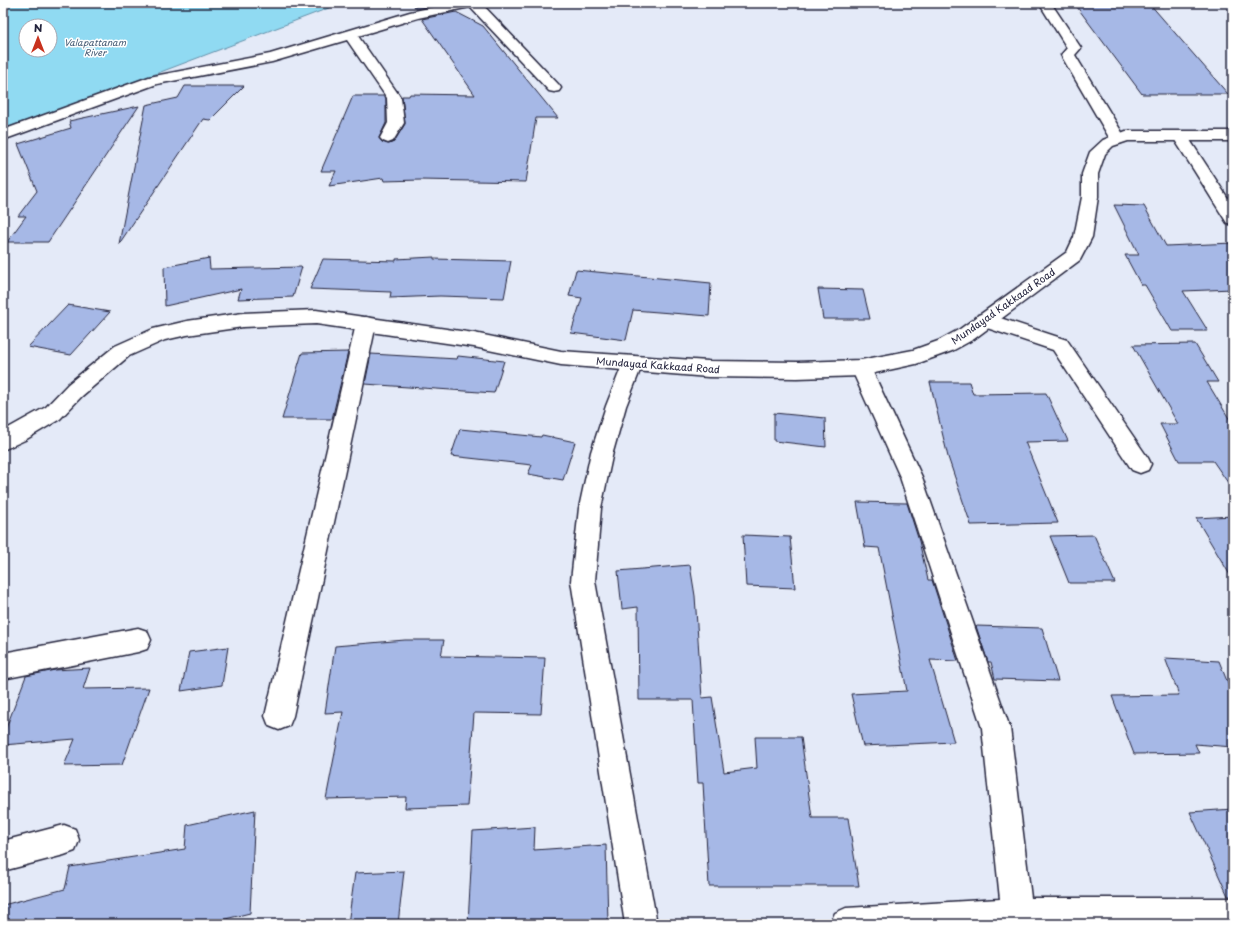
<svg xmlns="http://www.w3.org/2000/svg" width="1236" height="927" font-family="'Playpen Sans',sans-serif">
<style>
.water{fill:#90daf2;stroke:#6490a9;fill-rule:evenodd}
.building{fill:#a6b8e6;stroke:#22223b}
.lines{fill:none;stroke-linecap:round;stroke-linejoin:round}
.minor-casing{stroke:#22223b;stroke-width:3}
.secondary-casing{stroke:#22223b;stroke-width:3}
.minor{fill:#fff;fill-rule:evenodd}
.secondary{fill:#fff;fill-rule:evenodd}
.labels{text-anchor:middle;stroke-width:3;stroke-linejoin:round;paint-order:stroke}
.far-water-label{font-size:9px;font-style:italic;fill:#435972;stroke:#fff}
.street-label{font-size:10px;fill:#22223b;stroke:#fff}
</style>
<rect width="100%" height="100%" fill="#e4eaf8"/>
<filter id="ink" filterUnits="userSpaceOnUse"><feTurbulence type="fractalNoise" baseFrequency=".025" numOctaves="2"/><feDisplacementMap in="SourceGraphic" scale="8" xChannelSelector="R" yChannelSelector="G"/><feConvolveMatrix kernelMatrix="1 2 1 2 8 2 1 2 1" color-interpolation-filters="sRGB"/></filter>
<g filter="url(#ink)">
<!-- water -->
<path class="water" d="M3 3H342L3 132ZM26 26H50V50H26Z"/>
<!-- building -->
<g class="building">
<path d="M412 3H439L441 4 416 9Z"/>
<path d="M1074 3H1149L1228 94H1142Z"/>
<path d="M456 12 483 26 558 118H536L526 182 420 180 384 181 383 178 329 186 336 171H321L353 96H384L386 98V123L379 138 382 142 389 144 394 142 405 124 402 96H409L410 94 475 95 422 19Z"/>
<path d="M185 86H244L210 120 203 119 119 244 146 105 178 98Z"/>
<path d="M139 106 48 242H7L26 216H18L37 191 18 144 71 128 69 121Z"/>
<path d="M1114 205 1144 206 1166 246 1233 243V289L1183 291 1208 331H1172L1145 285H1141L1125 255H1139Z"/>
<path d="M434 257V259L511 261 504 298 440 296 390 298 391 292 310 289 323 259 396 261V259Z"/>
<path d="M209 258 210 269 302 267 293 297 238 299 241 289 165 306 164 267Z"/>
<path d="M576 270 711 283 709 316 633 310 626 340 571 333 582 298 569 296Z"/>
<path d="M818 289 863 290 870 319H823Z"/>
<path d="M68 305 110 312 71 355 28 347Z"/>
<path d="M1195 344 1218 382H1207L1233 425V490L1213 461H1179L1160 424H1178L1133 345Z"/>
<path d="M348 352 332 419H282L302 353Z"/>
<path d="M371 354 457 359 458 356 504 361 494 393 365 384Z"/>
<path d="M930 382H969L973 394 1046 393 1068 441 1025 442 1058 523 971 525 948 457Z"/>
<path d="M774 413 825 418 826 447 774 441Z"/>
<path d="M460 429 541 437 542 435 575 442 563 480 528 474 532 465 451 456Z"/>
<path d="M857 502 907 503 919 541 928 580H932L958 661 930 660 954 742 863 746 851 694 907 691 879 548 865 547Z"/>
<path d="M1233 516V580L1196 518Z"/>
<path d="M743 535 790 537 795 588 746 586Z"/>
<path d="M1094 535 1115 583H1069L1050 536Z"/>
<path d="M690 565 695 596 702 698 712 697 724 772 757 768 755 737H801L812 818H848L859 886H709L703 783H698L693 700H639L638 607 622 609 618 571Z"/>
<path d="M976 626 1042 628 1058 681 995 679 991 662H988Z"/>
<path d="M405 640H444L441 656 545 658 541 714 474 713 467 806 405 808 406 797 326 799 343 712 325 713 335 646Z"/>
<path d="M228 647 222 685 181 691 189 652Z"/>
<path d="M1165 658 1219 661 1233 696V747L1195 744 1199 753 1134 754 1112 696 1179 695Z"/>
<path d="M90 668 83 689 149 688 122 765 64 766 75 739 3 745V736L26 676 55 670Z"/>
<path d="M1233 809V896H1228L1190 812Z"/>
<path d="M255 810 250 913 205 924H3V905L65 889 70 867 185 849 187 825Z"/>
<path d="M535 827 534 850 606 845 608 924H563V920L468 924 473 831Z"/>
<path d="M404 871 398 924H348L355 873Z"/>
</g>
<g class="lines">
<defs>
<g id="minor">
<path d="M453 3H481L559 85 561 88 559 91 554 92 549 91 470 7 418 18 358 36 401 98 404 123 393 141 388 143 383 141 380 138 388 123 387 98 347 40 272 62 157 84 3 140V130L149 77 270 54 410 12Z"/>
<path d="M1039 3H1051L1081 48 1075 55 1126 139 1123 142 1118 144 1113 142 1110 139 1061 55 1067 48Z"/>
<path d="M1181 132 1186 134 1233 206V224L1227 223 1173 137 1176 134Z"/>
<path d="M985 313 1067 340 1148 458 1151 464 1148 470 1140 473 1132 470 1053 350 978 325 975 320 978 315Z"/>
<path d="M366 317 373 319 376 324 293 716 289 726 279 730 269 726 265 716 356 324 359 319Z"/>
<path d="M633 356 640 358 643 363 626 406 613 452 601 508 595 581 657 924H625L571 581 579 508 591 452 606 406 623 363 626 358Z"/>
<path d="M861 360 868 363 871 368 922 477 1010 728 1031 898H1233V924H830L835 913 846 908 1000 899 982 728 900 477 851 368 854 363Z"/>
<path d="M138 628 147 631 151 640 147 649 138 652 3 679V653Z"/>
<path d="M64 825 75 829 79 840 75 851 64 855 3 871V841Z"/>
</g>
<path id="secondary" d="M1126 131H1233V141H1128L1113 146 1105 154 1098 174V197L1092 237 1080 260 974 339 952 351 916 364 861 376 797 378 708 377 561 365 474 347 316 324 243 327 187 335 165 340 129 356 82 396 60 419 25 440 3 450V431L46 407 68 384 115 346 153 329 187 321 243 313 316 310 474 333 561 351 708 361 797 362 861 360 913 350 938 341 960 329 1067 252 1074 237 1082 197V174L1090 152 1103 140Z"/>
</defs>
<!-- minor casing -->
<use href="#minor" class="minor-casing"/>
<!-- secondary casing -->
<use href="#secondary" class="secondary-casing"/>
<!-- minor -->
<use href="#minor" class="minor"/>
<!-- secondary -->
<use href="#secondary" class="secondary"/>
</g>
</g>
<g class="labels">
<!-- far-water labels -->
<g class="far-water-label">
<text x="95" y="46">Valapattanam<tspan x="95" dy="10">River</tspan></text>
</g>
<!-- street labels -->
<g class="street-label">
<text transform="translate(1003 306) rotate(-35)" y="4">Mundayad Kakkaad Road</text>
<text transform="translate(658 365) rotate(4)" y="4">Mundayad Kakkaad Road</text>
</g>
</g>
<!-- margin -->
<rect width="1236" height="927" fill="none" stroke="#fff" stroke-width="16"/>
<rect x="8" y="8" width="1220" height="911" fill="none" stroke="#22223b" stroke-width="1.5" filter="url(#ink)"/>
<!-- north arrow -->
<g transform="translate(38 38)"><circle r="19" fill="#ffffff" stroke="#a7a7b1"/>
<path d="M0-3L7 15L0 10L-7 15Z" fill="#c8321e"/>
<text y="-6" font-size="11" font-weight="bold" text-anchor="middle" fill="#22223b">N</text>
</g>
</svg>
